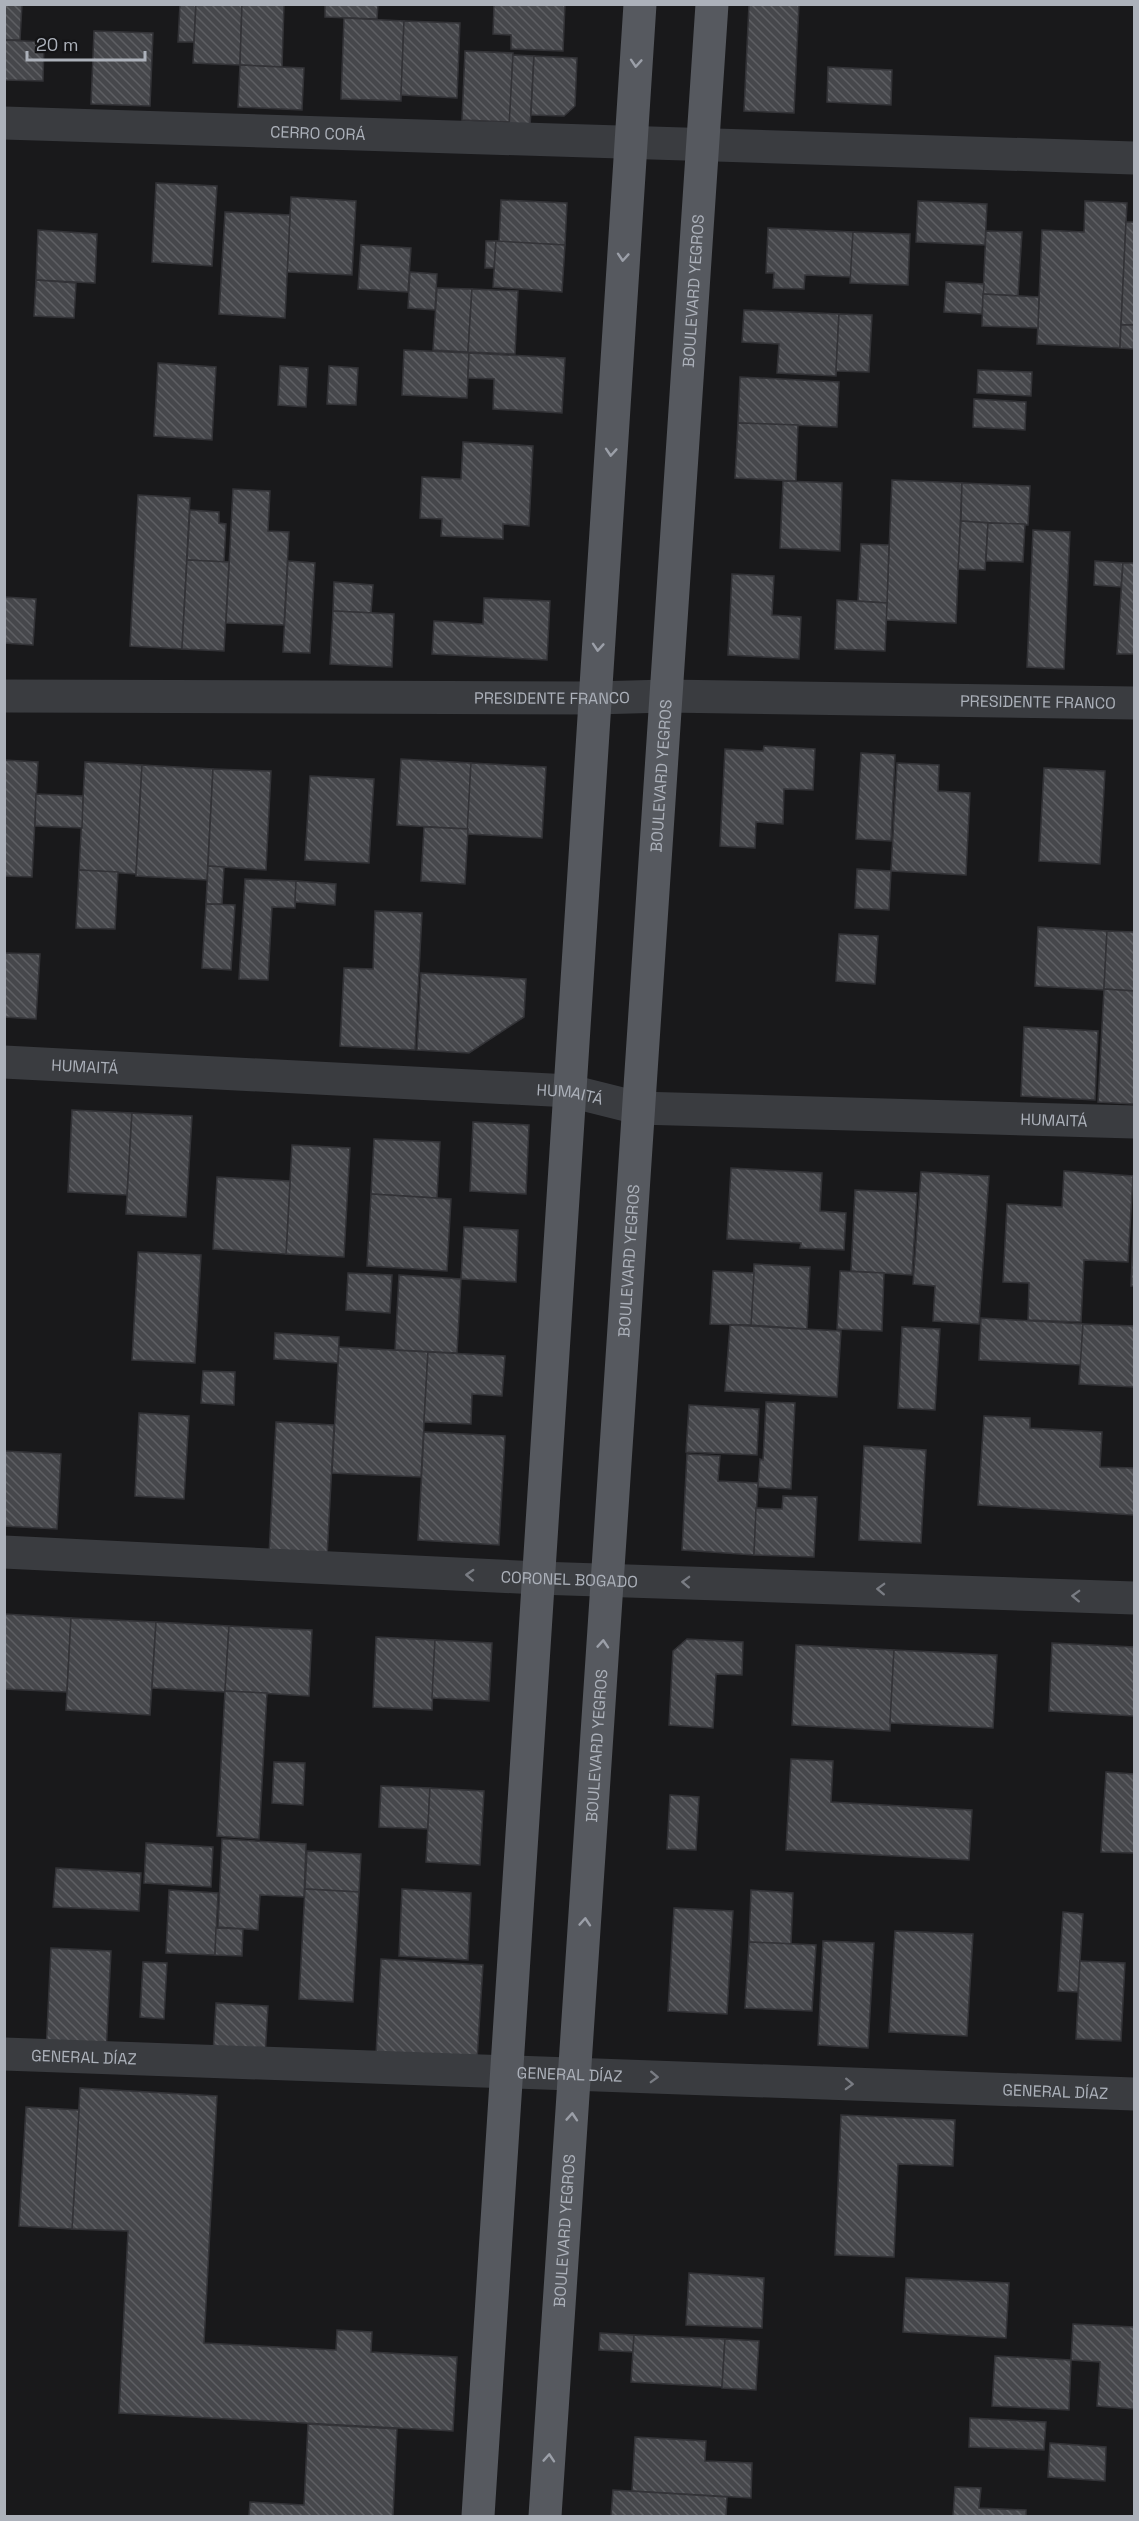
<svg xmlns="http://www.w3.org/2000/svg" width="1139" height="2521" font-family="'Space Grotesk',sans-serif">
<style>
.building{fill:url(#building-back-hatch);stroke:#333337;stroke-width:1.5}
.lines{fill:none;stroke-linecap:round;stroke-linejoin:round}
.minor{stroke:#3a3c40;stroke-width:33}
.major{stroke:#56595f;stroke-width:33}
.oneway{stroke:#9b9fa8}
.oneway2{stroke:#797c83}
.labels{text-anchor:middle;stroke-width:4.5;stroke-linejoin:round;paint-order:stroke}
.street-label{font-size:16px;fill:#acb1ba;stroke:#141416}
</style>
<defs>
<pattern id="building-back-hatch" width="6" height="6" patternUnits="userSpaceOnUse" patternTransform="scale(1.5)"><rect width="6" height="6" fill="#46474b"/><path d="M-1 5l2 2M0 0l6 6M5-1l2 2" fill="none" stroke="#5e5f63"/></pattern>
</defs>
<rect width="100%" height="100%" fill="#19191b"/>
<!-- building -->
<g class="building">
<path d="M4 4H22L20 40H4Z"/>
<path d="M180 4H196L194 42H178Z"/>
<path d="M196 4H242L240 65 193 63Z"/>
<path d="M242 4H284L282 67 240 65Z"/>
<path d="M325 4H378L377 19 325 17Z"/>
<path d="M494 4H565L563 51 511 49V35L493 34Z"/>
<path d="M749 4H799L794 113 744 111Z"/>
<path d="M344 18 404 21 401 101 341 99Z"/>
<path d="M404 21 460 23 457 98 401 95Z"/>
<path d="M94 31 153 33 150 106 91 104Z"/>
<path d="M4 40 44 42 43 81 4 80Z"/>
<path d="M465 51 513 53 510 122 462 120Z"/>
<path d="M513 55 534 56 530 127H509Z"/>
<path d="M534 56 577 58 575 106 564 116 531 115Z"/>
<path d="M240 65 304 68 302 110 238 107Z"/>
<path d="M828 67 892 70 891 105 827 102Z"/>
<path d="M156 183 217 186 212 266 152 262Z"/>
<path d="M291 197 356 201 352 275 287 272Z"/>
<path d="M501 200 567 203 565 245 499 242Z"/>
<path d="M918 201 987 204 985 245 916 242Z"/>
<path d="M1085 201 1127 203 1120 348 1037 344 1042 230 1084 232Z"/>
<path d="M225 212 290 215 285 318 219 314Z"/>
<path d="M1126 222H1134V325H1121Z"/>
<path d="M768 228 853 232 851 277 805 275 804 289 773 288 774 273H766Z"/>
<path d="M38 230 97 234 95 283 36 280Z"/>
<path d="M986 231 1022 232 1018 296 983 294Z"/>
<path d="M853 232 910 234 908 285 850 283Z"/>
<path d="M486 241H496L494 268H485Z"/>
<path d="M496 241 565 245 562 292 493 287Z"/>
<path d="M361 245 411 248 408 292 358 289Z"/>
<path d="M410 272 437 274 435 310 408 308Z"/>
<path d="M36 280 76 283 74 318 34 316Z"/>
<path d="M946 282 984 284 982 314 944 312Z"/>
<path d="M437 288 472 289 468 352 433 350Z"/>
<path d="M472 289 518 291 515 354 468 352Z"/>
<path d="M983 294 1039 297 1038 328 982 326Z"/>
<path d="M744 310 839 314 836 376 777 373 779 344 742 342Z"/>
<path d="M839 314 872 315 869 372 836 371Z"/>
<path d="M1121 325H1134V349L1120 348Z"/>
<path d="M404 350 469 353 467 398 402 395Z"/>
<path d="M469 353 565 358 562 413 493 409 494 379 468 378Z"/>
<path d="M158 363 216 367 212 440 154 436Z"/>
<path d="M280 366 308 368 306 407 278 405Z"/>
<path d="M329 366 358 368 356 405 327 404Z"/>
<path d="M978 370 1032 372 1031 396 977 393Z"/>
<path d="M740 377 839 382 837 427 738 423Z"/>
<path d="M974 399 1026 402 1025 430 973 427Z"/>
<path d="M738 423 798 425 796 481 735 478Z"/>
<path d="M463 442 533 446 529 526 503 524V539L441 536 442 519 420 518 422 477 461 479Z"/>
<path d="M892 480 962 483 956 623 886 620Z"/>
<path d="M783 481 842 483 840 551 780 548Z"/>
<path d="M962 483 1030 486 1028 525 961 521Z"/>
<path d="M233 489 270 491 268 531 289 532 284 625 226 623Z"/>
<path d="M138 495 190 498 182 649 130 646Z"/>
<path d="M190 510 219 512V523L226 524 224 562 187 560Z"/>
<path d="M961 521 988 523 985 570 958 569Z"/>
<path d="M988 523 1025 524 1023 562 986 561Z"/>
<path d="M1033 530 1070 532 1064 669 1027 667Z"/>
<path d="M861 544 889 545 887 603 858 601Z"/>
<path d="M187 560 229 562 224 651 182 649Z"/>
<path d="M288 561 315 563 310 653 283 652Z"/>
<path d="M1095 561 1123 563 1121 587 1094 585Z"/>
<path d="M1123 563H1134V654H1117Z"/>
<path d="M732 574 774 576 772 615 801 617 799 659 728 655Z"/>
<path d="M334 582 373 585 371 613 333 611Z"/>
<path d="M4 597 36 599 33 645 4 643Z"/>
<path d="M484 598 550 601 547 660 432 654 434 621 483 624Z"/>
<path d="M837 600 887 603 885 651 835 649Z"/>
<path d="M333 611 394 614 392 667 330 664Z"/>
<path d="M764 746 815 749 813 790 784 789 783 824 756 822 755 848 720 846 725 749 763 751Z"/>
<path d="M861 753 895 755 891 841 856 839Z"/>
<path d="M401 759 471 763 468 829 397 825Z"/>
<path d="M4 760 38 762 32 877 4 876Z"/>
<path d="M85 762 142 765 136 874 79 870Z"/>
<path d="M471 763 546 767 542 838 467 834Z"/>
<path d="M897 763 939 765 938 791 970 793 966 875 891 871Z"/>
<path d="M142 765 213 769 207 880 136 876Z"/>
<path d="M1044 768 1105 771 1100 864 1039 861Z"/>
<path d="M213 769 271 771 266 870 208 866Z"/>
<path d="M310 776 374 779 369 863 305 860Z"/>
<path d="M36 794 83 796 82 828 35 826Z"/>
<path d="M424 827 468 829 465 884 421 881Z"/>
<path d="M208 866 224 867 222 904H206Z"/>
<path d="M857 869 891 871 889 910 855 908Z"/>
<path d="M79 870 118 872 115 929 76 928Z"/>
<path d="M245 879 296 881 295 908 272 907 268 980 239 979Z"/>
<path d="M296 881 336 884 335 905 295 902Z"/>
<path d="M206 904 235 905 231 970 202 968Z"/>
<path d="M375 911 422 913 415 1050 340 1046 344 968 373 969Z"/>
<path d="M1038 927 1107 931 1104 990 1035 986Z"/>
<path d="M1107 931 1134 932V991L1104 989Z"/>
<path d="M839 934 878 936 875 984 836 981Z"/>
<path d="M4 953 40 954 36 1019 4 1017Z"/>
<path d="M421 973 526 979 524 1017 469 1053 417 1050Z"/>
<path d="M1104 989 1134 991V1104L1098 1102Z"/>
<path d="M1024 1027 1098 1031 1095 1100 1021 1096Z"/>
<path d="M72 1110 132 1113 127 1195 68 1192Z"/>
<path d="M132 1113 192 1116 186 1217 126 1214Z"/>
<path d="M473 1122 529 1125 526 1194 470 1191Z"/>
<path d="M374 1139 440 1142 437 1198 371 1194Z"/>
<path d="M292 1145 350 1148 344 1257 286 1254Z"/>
<path d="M731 1168 822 1173 820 1211 846 1213 844 1250 800 1248 801 1243 727 1239Z"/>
<path d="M1064 1171 1133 1176 1128 1262 1084 1260 1081 1322 1028 1320 1029 1283 1003 1282 1007 1204 1062 1207Z"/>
<path d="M921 1172 989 1176 979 1324 933 1321 935 1286 913 1284Z"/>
<path d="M217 1177 290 1181 286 1254 213 1249Z"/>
<path d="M855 1190 917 1193 912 1275 851 1271Z"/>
<path d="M371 1194 451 1199 447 1271 367 1266Z"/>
<path d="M1134 1211V1286H1131Z"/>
<path d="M464 1227 518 1230 516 1282 461 1279Z"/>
<path d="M138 1252 201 1255 195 1363 132 1360Z"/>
<path d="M754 1264 810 1267 807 1329 751 1325Z"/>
<path d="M713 1271 754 1273 751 1325 710 1324Z"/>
<path d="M840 1271 884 1273 882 1331 837 1329Z"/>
<path d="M348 1273 392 1275 390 1313 346 1310Z"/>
<path d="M399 1275 461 1279 457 1353 395 1350Z"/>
<path d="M981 1318 1083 1324 1081 1365 979 1360Z"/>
<path d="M1083 1324 1134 1326V1387L1079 1384Z"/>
<path d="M730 1325 841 1331 837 1397 725 1391Z"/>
<path d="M902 1327 940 1329 935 1410 898 1408Z"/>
<path d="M275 1333 339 1337 338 1363 274 1359Z"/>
<path d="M339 1347 428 1352 421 1477 332 1473Z"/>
<path d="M428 1352 505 1356 502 1396 472 1394 471 1424 424 1422Z"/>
<path d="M203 1371 235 1372 234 1405 201 1403Z"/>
<path d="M766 1402 795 1403 791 1489 758 1487 760 1459 763 1460Z"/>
<path d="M689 1405 759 1409 757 1455 686 1452Z"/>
<path d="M139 1413 189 1416 184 1499 135 1496Z"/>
<path d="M984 1416 1030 1418V1428L1102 1432 1100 1467 1134 1468V1515L978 1505Z"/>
<path d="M276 1422 334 1425 327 1558 269 1555Z"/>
<path d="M424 1432 505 1436 499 1545 418 1540Z"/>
<path d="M864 1446 926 1450 921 1543 859 1540Z"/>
<path d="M4 1451 61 1454 57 1529 4 1526Z"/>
<path d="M687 1454 720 1456 718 1481 758 1483 754 1555 682 1550Z"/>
<path d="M783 1496 817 1497 814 1557 754 1555 756 1508 782 1509Z"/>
<path d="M4 1614 71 1618 67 1692 4 1689Z"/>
<path d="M71 1618 156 1622 150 1715 66 1710Z"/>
<path d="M156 1622 229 1626 225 1692 152 1688Z"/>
<path d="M229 1626 312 1630 309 1696 225 1691Z"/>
<path d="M376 1637 435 1640 432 1710 373 1707Z"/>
<path d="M687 1639 743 1642 742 1675 716 1674 713 1728 669 1725 673 1651Z"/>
<path d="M435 1640 492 1643 489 1701 432 1698Z"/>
<path d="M1052 1643 1134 1647V1716L1049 1711Z"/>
<path d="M796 1645 894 1650 890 1731 792 1725Z"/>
<path d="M894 1650 997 1655 993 1728 890 1723Z"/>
<path d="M225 1691 267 1693 259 1839 217 1836Z"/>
<path d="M791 1759 833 1761 831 1802 972 1810 969 1860 786 1850Z"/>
<path d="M274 1762 305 1763 303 1805 272 1803Z"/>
<path d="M1106 1772 1134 1774V1853L1101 1852Z"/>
<path d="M381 1786 430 1788 428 1829 379 1827Z"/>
<path d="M430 1788 484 1791 480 1865 426 1862Z"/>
<path d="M670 1795 699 1797 696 1850 667 1849Z"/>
<path d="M222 1839 306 1844 304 1897 260 1895 258 1930 218 1927Z"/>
<path d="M146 1843 213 1847 211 1887 144 1883Z"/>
<path d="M307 1851 361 1854 359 1892 305 1889Z"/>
<path d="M56 1868 141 1873 139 1911 53 1907Z"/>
<path d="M305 1889 359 1892 353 2002 299 1999Z"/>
<path d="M402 1889 471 1893 468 1960 399 1956Z"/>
<path d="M169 1890 218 1893 215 1955 166 1953Z"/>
<path d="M751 1890 793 1893 791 1944 749 1942Z"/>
<path d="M674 1908 733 1911 727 2014 668 2011Z"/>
<path d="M1063 1912 1083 1914 1078 1992 1058 1991Z"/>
<path d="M216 1928 243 1929 242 1956 215 1955Z"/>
<path d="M895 1931 973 1934 967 2036 889 2032Z"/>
<path d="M823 1941 874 1943 868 2048 818 2045Z"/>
<path d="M749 1942 816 1945 812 2011 745 2008Z"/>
<path d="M51 1948 111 1951 106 2055 46 2052Z"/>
<path d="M381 1959 483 1965 477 2060 376 2055Z"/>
<path d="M1080 1961 1125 1963 1121 2041 1076 2039Z"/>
<path d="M143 1962 167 1963 164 2019 140 2017Z"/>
<path d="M216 2003 268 2006 265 2058 213 2054Z"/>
<path d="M80 2088 217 2096 204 2343 336 2350 337 2330 372 2332 371 2352 457 2357 453 2431 119 2413 128 2231 72 2229Z"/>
<path d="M26 2107 79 2110 72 2229 19 2226Z"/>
<path d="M841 2115 955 2120 953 2166 898 2164 894 2257 835 2255Z"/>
<path d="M689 2273 764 2278 762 2328 686 2325Z"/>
<path d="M906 2278 1009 2283 1006 2338 903 2332Z"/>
<path d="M1073 2324 1134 2327V2409L1097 2406 1100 2362 1071 2360Z"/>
<path d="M600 2333 634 2335 633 2352 599 2350Z"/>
<path d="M634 2335 725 2339 722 2387 631 2382Z"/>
<path d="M725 2339 759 2341 756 2390 722 2388Z"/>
<path d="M995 2356 1071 2360 1069 2410 992 2406Z"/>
<path d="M970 2418 1046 2422 1044 2450 969 2447Z"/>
<path d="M308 2424 397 2429 393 2516H249L250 2502 304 2505Z"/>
<path d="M635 2437 706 2441 705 2461 752 2463 751 2498 632 2491Z"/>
<path d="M1050 2443 1106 2447 1105 2481 1048 2477Z"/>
<path d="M955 2487 981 2488 979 2508 1026 2510V2516H953Z"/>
<path d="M613 2490 727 2497 726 2516H611Z"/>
</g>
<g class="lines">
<!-- minor -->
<g class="minor">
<path id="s1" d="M4 123 1134 158"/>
<path id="s2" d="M4 696 595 698 666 696 1134 703"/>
<path id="s3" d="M4 1062 570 1091 638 1108 1134 1122"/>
<path id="s4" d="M4 1552 538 1578 1134 1598"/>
<path id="s5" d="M4 2054 1134 2094"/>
</g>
<!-- major -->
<g class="major">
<path d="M478 2516 640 4"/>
<path id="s6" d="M545 2516 712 4"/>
</g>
</g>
<!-- one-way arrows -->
<defs><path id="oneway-chevron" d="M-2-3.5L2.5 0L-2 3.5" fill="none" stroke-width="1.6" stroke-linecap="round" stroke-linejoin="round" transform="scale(1.5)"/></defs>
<g class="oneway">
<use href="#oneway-chevron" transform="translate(636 63) rotate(94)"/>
<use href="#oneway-chevron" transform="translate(623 257) rotate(94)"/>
<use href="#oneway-chevron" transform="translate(611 452) rotate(94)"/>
<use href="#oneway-chevron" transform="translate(598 647) rotate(94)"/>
<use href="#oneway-chevron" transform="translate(603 1644) rotate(-86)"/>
<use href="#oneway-chevron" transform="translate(585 1922) rotate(-86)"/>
<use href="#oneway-chevron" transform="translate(572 2117) rotate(-86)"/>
<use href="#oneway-chevron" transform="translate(549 2458) rotate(-86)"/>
</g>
<g class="oneway2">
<use href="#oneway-chevron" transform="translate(470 1575) rotate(-177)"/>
<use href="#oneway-chevron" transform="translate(686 1582) rotate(-178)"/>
<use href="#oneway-chevron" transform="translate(881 1589) rotate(-178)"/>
<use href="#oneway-chevron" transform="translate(1076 1596) rotate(-178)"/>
<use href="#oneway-chevron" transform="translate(654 2077) rotate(2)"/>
<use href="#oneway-chevron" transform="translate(849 2084) rotate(2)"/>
</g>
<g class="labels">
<!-- street labels -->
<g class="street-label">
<text dy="6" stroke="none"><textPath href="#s1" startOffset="314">CERRO CORÁ</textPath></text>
<text dy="6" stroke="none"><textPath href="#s6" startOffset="2230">BOULEVARD YEGROS</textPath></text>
<text dy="6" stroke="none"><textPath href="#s2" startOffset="548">PRESIDENTE FRANCO</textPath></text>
<text dy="6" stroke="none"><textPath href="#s2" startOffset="1034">PRESIDENTE FRANCO</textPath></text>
<text dy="6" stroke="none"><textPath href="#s6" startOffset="1744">BOULEVARD YEGROS</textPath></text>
<text dy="6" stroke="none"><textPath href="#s3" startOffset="81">HUMAITÁ</textPath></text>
<text dy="6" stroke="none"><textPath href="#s3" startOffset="567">HUMAITÁ</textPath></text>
<text dy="6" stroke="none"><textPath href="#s3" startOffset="1053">HUMAITÁ</textPath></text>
<text dy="6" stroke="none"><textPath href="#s6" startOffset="1258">BOULEVARD YEGROS</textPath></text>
<text dy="6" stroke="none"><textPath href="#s4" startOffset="566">CORONEL BOGADO</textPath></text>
<text dy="6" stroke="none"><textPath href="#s6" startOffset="772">BOULEVARD YEGROS</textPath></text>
<text dy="6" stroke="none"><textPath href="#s5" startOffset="80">GENERAL DÍAZ</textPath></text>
<text dy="6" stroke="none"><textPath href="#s5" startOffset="566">GENERAL DÍAZ</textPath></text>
<text dy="6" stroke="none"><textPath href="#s5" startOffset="1052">GENERAL DÍAZ</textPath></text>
<text dy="6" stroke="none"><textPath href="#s6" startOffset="286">BOULEVARD YEGROS</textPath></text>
</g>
</g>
<!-- border -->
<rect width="1139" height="2521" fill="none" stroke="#acb1ba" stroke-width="12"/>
<!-- scale -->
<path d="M27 51v9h118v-9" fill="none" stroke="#acb1ba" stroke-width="3"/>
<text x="36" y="51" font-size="18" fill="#acb1ba" stroke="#141416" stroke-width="4.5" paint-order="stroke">20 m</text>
</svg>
